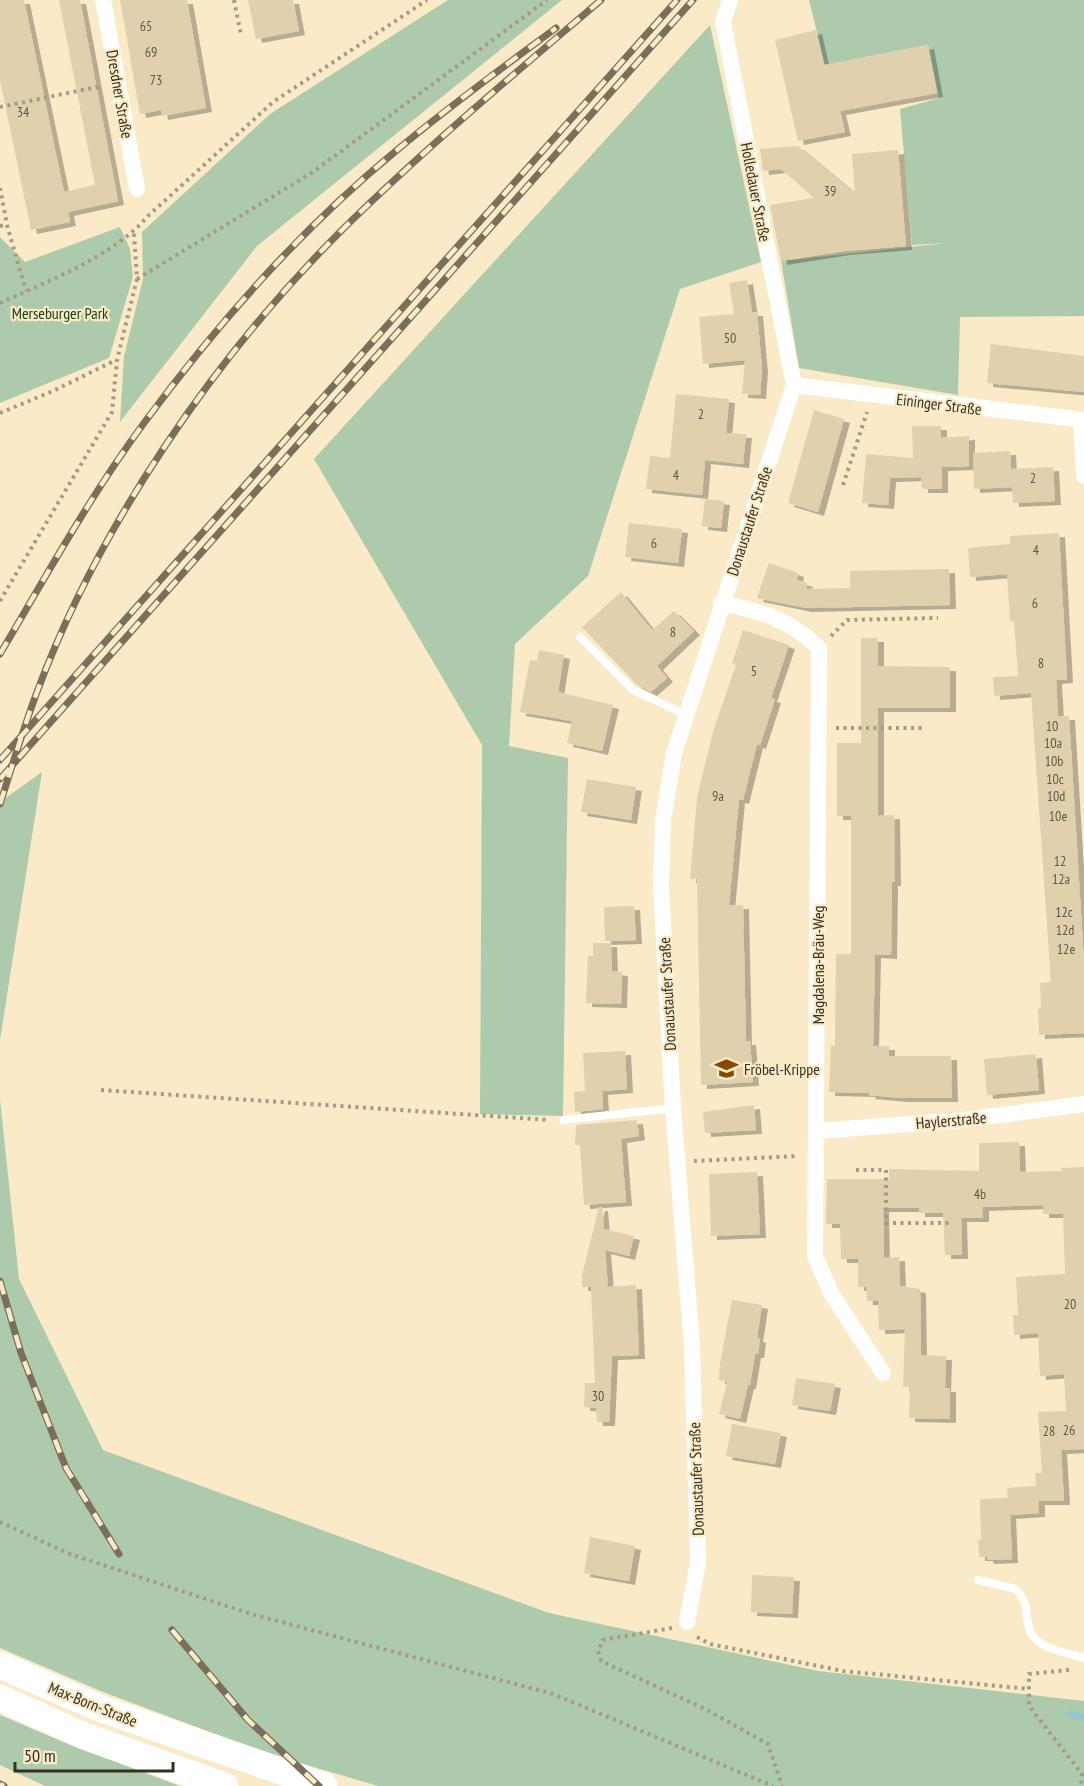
<svg xmlns="http://www.w3.org/2000/svg" width="1084" height="1786" font-family="'PT Sans Narrow',sans-serif">
<style>
.green{fill:#aecaac}
.lines{fill:none;stroke-linecap:round;stroke-linejoin:round}
.stream{stroke:#94c6d4;stroke-width:6}
.building{fill:#e0d0ae;filter:url(#shadow)}
.path{stroke:#a69a80;stroke-width:4;stroke-dasharray:3 4.5;stroke-linecap:butt}
.service{stroke:#fff;stroke-width:8}
.minor{stroke:#fff;stroke-width:16}
.primary{stroke:#fff;stroke-width:27}
.rail-casing{stroke:#796f5a;stroke-width:7}
.rail{stroke:#faeac7;stroke-width:4.5;stroke-dasharray:14;stroke-linecap:butt}
.labels{text-anchor:middle;stroke-width:4.5;stroke-linejoin:round;paint-order:stroke}
.number-label{font-size:14px;fill:#605845}
.street-label{font-size:16px;fill:#363022;stroke:#faeac7}
.park-label{font-size:16px;fill:#133f14;stroke:#faeac7}
.poi-label{font-size:16px;fill:#363022;stroke:#faeac7;text-anchor:start}
</style>
<defs>
<filter id="shadow"><feDropShadow dx="6" dy="4" stdDeviation="0" flood-color="#0004"/></filter>
</defs>
<rect width="100%" height="100%" fill="#faeac7"/>
<!-- green -->
<g class="green">
<path d="M448 0H562L257 246 120 422 124 356 143 279 142 232 270 114Z"/>
<path d="M809 0H1084V316L960 317 958 395 799 368 781 261 946 243 912 245 900 109 939 98 928 45 825 65Z"/>
<path d="M710 25 761 262 680 289 588 576 515 644 509 746 568 758 563 1116 480 1114 482 745 314 459Z"/>
<path d="M120 227 130 249 133 277 109 358 0 403V237L25 262Z"/>
<path d="M42 772 0 1040V802Z"/>
<path d="M0 1099 19 1279 103 1450 549 1613 818 1671 1084 1701V1786H378L266 1753 103 1692 0 1648Z"/>
<path d="M0 1715 73 1746 180 1786H45L0 1765Z"/>
</g>
<g class="lines">
<!-- stream -->
<path class="stream" d="M1070 1713 1084 1718"/>
</g>
<!-- building -->
<g class="building">
<path d="M0 0H24L64 192 95 185 59 0H80L118 201 68 212 70 222 31 230 0 80Z"/>
<path d="M120 0H187L206 108 162 116 161 110 140 114Z"/>
<path d="M248 0H293L299 31 256 39Z"/>
<path d="M816 30 824 65 928 45 937 93 840 111 845 132 798 141 775 40Z"/>
<path d="M798 146 855 193 852 154 898 150 906 246 844 251 781 261 770 205 814 198 781 169 763 171 760 149Z"/>
<path d="M747 280 752 312H757L762 369 760 395 742 394 745 360 703 364 699 317 734 314 729 283Z"/>
<path d="M991 344 1084 356V392L987 383Z"/>
<path d="M676 394 729 399 726 433 746 434 743 464 705 460 702 495 646 489 650 456 670 458Z"/>
<path d="M814 410 844 419 818 512 788 503Z"/>
<path d="M912 426H941V438L969 436V466L942 467V489H922L921 477 890 478 888 505 862 503 866 454 913 458Z"/>
<path d="M1010 451 1011 469 1053 467 1055 501 1013 503 1012 487 974 489 973 453Z"/>
<path d="M705 499 724 501 721 528 702 526Z"/>
<path d="M629 523 682 529 678 563 625 557Z"/>
<path d="M1059 533 1067 679 1056 680 1058 716H1069L1084 963V1033L1039 1035 1038 1009 1041 1008 1040 983 1051 982 1031 693 994 696 993 677 1018 676 1014 621H1010L1007 574 970 577 968 548 1010 544V536Z"/>
<path d="M769 563 798 573 797 580 807 583V589L850 588V571L949 569 950 605 806 608 757 598Z"/>
<path d="M621 592 652 630 674 611 694 631 657 666 667 678 651 692 637 685 582 627Z"/>
<path d="M743 630 789 645 771 698 775 699 760 745 757 744 743 800 739 799 729 905H743L746 1041H750L753 1082 701 1085 697 879H690L694 834 697 797 714 728 736 665 732 663Z"/>
<path d="M861 638H878V666L950 667V708H878V816L894 815 895 882H892L891 955 875 954 873 1046H889V1056H951L952 1098H901L869 1095 870 1093 829 1092 831 1045 835 1046 836 954H851V816H837V743H861Z"/>
<path d="M539 650 564 655 558 692 613 705 602 751 567 743 572 721 520 712 530 660 537 661Z"/>
<path d="M587 779 636 787 631 820 581 812Z"/>
<path d="M634 906 636 940 605 941 604 907Z"/>
<path d="M593 943H611L612 971 622 972 621 1004 586 1003 588 956H593Z"/>
<path d="M625 1051 627 1089 602 1091 603 1109 575 1112 574 1092 585 1091 583 1053Z"/>
<path d="M1036 1054 1039 1090 987 1095 984 1059Z"/>
<path d="M754 1105 756 1130 705 1133 703 1112Z"/>
<path d="M637 1120 639 1136 621 1139 626 1202 584 1205 580 1145H575L576 1125Z"/>
<path d="M1019 1142 1020 1172 1062 1171 1061 1168 1084 1167V1449L1061 1450 1064 1501H1039V1513L1010 1515 1012 1559 988 1560 987 1557H979L978 1540H981L980 1499 1008 1498 1007 1488 1036 1486 1035 1473H1042L1038 1412 1066 1411 1064 1374 1040 1376 1038 1333 1014 1335 1013 1315H1018L1016 1277 1065 1274 1063 1214H1043V1205L983 1207V1218H961L962 1255H945L943 1213H919V1208H883L884 1258 899 1257 900 1286 920 1289 921 1355 946 1356 945 1388H950V1419L909 1418 910 1387H903L905 1329 879 1330 878 1301H867L866 1287H858V1259H841L840 1224H826L827 1179H889V1169L979 1171V1143Z"/>
<path d="M757 1172 760 1234 711 1236 709 1174Z"/>
<path d="M599 1207H602L604 1229 634 1236 629 1256 605 1250 608 1287 636 1285 639 1355 612 1356 609 1422H597L596 1408 584 1407 585 1383H595L591 1287H582V1275Z"/>
<path d="M732 1300 762 1305 757 1338 760 1339 758 1354H755L750 1385H748L740 1419 719 1414 727 1382 719 1380 720 1364Z"/>
<path d="M796 1378 835 1384 830 1411 792 1405Z"/>
<path d="M732 1424 781 1433 775 1464 726 1456Z"/>
<path d="M590 1537 635 1546 629 1581 584 1573Z"/>
<path d="M752 1575 794 1577 792 1614 751 1612Z"/>
</g>
<g class="lines">
<!-- path -->
<g class="path">
<path d="M234 0 241 35"/>
<path d="M0 107 102 86"/>
<path d="M0 188 7 225 26 291"/>
<path d="M0 226 7 225"/>
<path d="M137 279 313 172 547 0"/>
<path d="M0 303C47 282 115 255 148 216L273 102 427 0"/>
<path d="M0 413 53 391 116 360"/>
<path d="M843 485 867 412"/>
<path d="M0 601 112 412 117 360 137 279 134 233"/>
<path d="M831 636 847 620 938 618"/>
<path d="M836 728H925"/>
<path d="M101 1090 550 1120"/>
<path d="M694 1161 798 1156"/>
<path d="M856 1170H886V1223H952"/>
<path d="M0 1522 70 1554 251 1614 553 1694 773 1786"/>
<path d="M672 1628 603 1640 598 1650 601 1661 705 1709 768 1744 782 1786"/>
<path d="M697 1637 710 1644 843 1671 1029 1689"/>
<path d="M1069 1670 1029 1674V1706L1082 1774 1081 1786"/>
</g>
<!-- service -->
<g class="service">
<path d="M580 637 633 690 686 715"/>
<path d="M563 1120 673 1108"/>
<path d="M978 1580 1016 1589C1030 1607 1024 1608 1029 1628 1034 1649 1066 1652 1084 1658"/>
</g>
<!-- minor -->
<g class="minor">
<path d="M103 0 137 189"/>
<path d="M794 385 1084 420"/>
<path d="M1081 420 1084 476"/>
<path d="M721 603C763 612 787 618 819 648L815 1256 831 1293 883 1373"/>
<path d="M817 1131 963 1120 1084 1104"/>
<path d="M687 1622 698 1563 692 1346 673 1108 661 886 663 821 674 753 794 385 723 22 730 0"/>
</g>
<!-- primary -->
<g class="primary">
<path d="M0 1665 99 1708 324 1786"/>
<path d="M0 1698 84 1736 225 1786"/>
</g>
<defs>
<g id="rail">
<path d="M0 654C46 576 90 496 144 423 217 324 302 228 397 150 448 107 502 68 556 28"/>
<path d="M0 760 677 0"/>
<path d="M0 779 693 0"/>
<path d="M0 804C12 767 23 729 37 692 99 525 215 357 340 232 423 150 512 76 601 0"/>
<path d="M0 1281 21 1353 66 1468 119 1554"/>
<path d="M172 1630 248 1720 319 1786"/>
<path d="M0 1784 4 1786"/>
</g>
</defs>
<!-- rail casing -->
<use href="#rail" class="rail-casing"/>
<!-- rail -->
<use href="#rail" class="rail"/>
</g>
<!-- icons -->
<defs>
<symbol id="school-bare" viewBox="-9 -9 18 18"><path d="M0-5L7-2L0 1L-7-2ZM-4 1L0 2.5L4 1V4Q0 6-4 4Z" fill="#854b01" stroke="#faeac7" stroke-width="2.5" paint-order="stroke"/></symbol>
</defs>
<g fill-rule="evenodd">
<use href="#school-bare" x="710" y="1052" width="33" height="33"/>
</g>
<g class="labels">
<!-- number labels -->
<g class="number-label">
<text x="146" y="31">65</text>
<text x="151" y="57">69</text>
<text x="156" y="85">73</text>
<text x="23" y="117">34</text>
<text x="830" y="196">39</text>
<text x="730" y="343">50</text>
<text x="701" y="419">2</text>
<text x="676" y="480">4</text>
<text x="1033" y="483">2</text>
<text x="654" y="548">6</text>
<text x="1036" y="555">4</text>
<text x="1035" y="608">6</text>
<text x="673" y="637">8</text>
<text x="1041" y="668">8</text>
<text x="754" y="676">5</text>
<text x="1052" y="731">10</text>
<text x="1053" y="748">10a</text>
<text x="1054" y="766">10b</text>
<text x="1055" y="784">10c</text>
<text x="718" y="801">9a</text>
<text x="1056" y="801">10d</text>
<text x="1058" y="821">10e</text>
<text x="1060" y="866">12</text>
<text x="1061" y="884">12a</text>
<text x="1064" y="917">12c</text>
<text x="1065" y="935">12d</text>
<text x="1066" y="954">12e</text>
<text x="980" y="1199">4b</text>
<text x="1070" y="1309">20</text>
<text x="598" y="1401">30</text>
<text x="1069" y="1435">26</text>
<text x="1049" y="1436">28</text>
</g>
<!-- street labels -->
<g class="street-label">
<text transform="translate(120 94) rotate(80)" y="6">Dresdner Straße</text>
<text transform="translate(756 192) rotate(79)" y="6">Holledauer Straße</text>
<text transform="translate(939 404) rotate(7)" y="6">Eininger Straße</text>
<text transform="translate(749 521) rotate(-72)" y="6">Donaustaufer Straße</text>
<text transform="translate(818 965) rotate(-90)" y="6">Magdalena-Bräu-Weg</text>
<text transform="translate(667 994) rotate(-93)" y="6">Donaustaufer Straße</text>
<text transform="translate(951 1120) rotate(-5)" y="6">Haylerstraße</text>
<text transform="translate(696 1479) rotate(-92)" y="6">Donaustaufer Straße</text>
<text transform="translate(93 1704) rotate(22)" y="6">Max-Born-Straße</text>
</g>
<!-- park labels -->
<g class="park-label">
<text x="60" y="319">Merseburger Park</text>
</g>
<!-- poi labels -->
<g class="poi-label">
<text x="744" y="1075">Fröbel-Krippe</text>
</g>
</g>
<!-- scale -->
<path d="M15 1762v9h158v-9" fill="none" stroke="#363022" stroke-width="3"/>
<text x="24" y="1762" font-size="18" fill="#363022" stroke="#faeac7" stroke-width="4.5" paint-order="stroke">50 m</text>
</svg>
